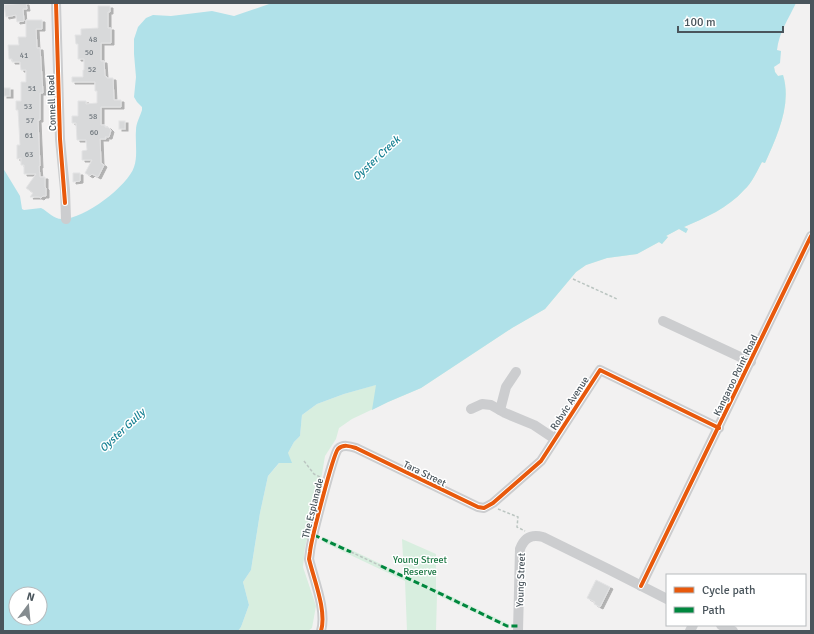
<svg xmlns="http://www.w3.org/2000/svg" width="814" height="634" font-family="Signika,sans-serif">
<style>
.green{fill:#d8eedf}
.water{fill:#b0e1e9;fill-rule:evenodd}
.building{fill:#d8d9da;stroke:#e3e3e4;filter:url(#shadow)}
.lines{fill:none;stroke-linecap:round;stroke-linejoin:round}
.path{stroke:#bbc5c1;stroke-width:1.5;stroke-dasharray:3 2;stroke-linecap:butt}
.minor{stroke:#cccdcf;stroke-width:10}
.quiet{stroke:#00873e;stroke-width:3;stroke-dasharray:6 3;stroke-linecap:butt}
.cycleway-casing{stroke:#fff;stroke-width:6}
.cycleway{stroke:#e8590c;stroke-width:4}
.labels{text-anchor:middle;stroke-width:3;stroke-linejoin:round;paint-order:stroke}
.number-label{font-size:8px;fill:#6f777d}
.street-label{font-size:10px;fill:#4a555c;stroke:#fff}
.park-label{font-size:10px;fill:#1f7946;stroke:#fff}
.water-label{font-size:11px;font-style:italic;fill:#178193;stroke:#fff}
</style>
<defs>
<filter id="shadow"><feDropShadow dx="3" dy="2" stdDeviation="0" flood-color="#0004"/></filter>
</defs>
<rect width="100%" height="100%" fill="#f2f1f1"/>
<!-- green -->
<g class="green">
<path d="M774 67 775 72 778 76 783 75C792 105 777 136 765 163L762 162C757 171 752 183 744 190 728 208 705 218 684 227L688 229 686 233 679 229 666 236 668 237 662 244 659 242 637 254 607 258 586 265 576 272 545 309 512 328 421 388 388 402 352 419 339 428 336 439 325 456 319 492 305 547 303 567 316 606 312 628 308 631H238L241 627 249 605 243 582 251 570 260 513 268 476 288 453 294 442 300 436 302 415 317 404 344 394 386 382Z"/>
<path d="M324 537 404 575 402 539 436 554V589L507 623V628L437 595 436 631H407L405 581 323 542Z"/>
</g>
<!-- water -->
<path class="water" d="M272 3H796C789 18 779 32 777 50L781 51 780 63 774 67 775 72 778 76 783 75C792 105 777 136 765 163L762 162C757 171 752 183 744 190 728 208 705 218 684 227L688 229 686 233 679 229 666 236 668 237 662 244 659 242 637 254 607 258 586 265 576 272 545 309 512 328 421 388 388 402 372 410 376 385 344 394 317 404 302 415 300 436 294 442 288 453 292 463H279L268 476 260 513 251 570 243 582 249 605 241 627 238 631H3V168L20 196 22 209 24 210 41 208C49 212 53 219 62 219 83 220 128 186 134 167 138 156 135 142 136 130 136 123 140 117 142 110V107L137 102 134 97 136 77 134 54V39L138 27 146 18 153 15 171 16 212 11 234 16ZM16 594H40V618H16Z"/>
<!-- building -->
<g class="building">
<path d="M26 3 27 9H23L24 21 17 22 16 15 6 17 4 5Z"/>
<path d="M98 6H110V12H108V28H111V43H101V61H104L105 76H106L107 78H113L114 100H121V107H101V125H105V127H108L111 130 109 137H105L106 139H100L101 163 104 165 98 177 92 174 90 176 85 173 92 160H82V151L87 150 86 140H77L76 123H72V116H78V101H86V104L97 103V91H95V82H72V77H83V70H84V59H78V44H76L75 35H81V29L98 28Z"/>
<path d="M26 20H42V29H36L37 48H40L43 93H40V120H38L40 166H39L40 177H45V187L46 188V196H43L41 198 39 197H30L33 193 26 188 36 174H24V165H21V158L17 159V145H20L18 110H16V101H21V82H26V70H21L20 62H12V59H9L8 45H19L18 37H26Z"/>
<rect x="4" y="88" width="6" height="8"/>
<rect x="119" y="121" width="6" height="8"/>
<path d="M73 173H80V181L73 182Z"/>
<path d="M596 580 610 587 600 607 594 604 595 602 587 598Z"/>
</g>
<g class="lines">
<!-- path -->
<g class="path">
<path d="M573 279 617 299"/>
<path d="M304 461 314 474 320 477"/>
<path d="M498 509 518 517 517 527 525 531"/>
<path d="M351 552 381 566"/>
</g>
<!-- minor -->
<g class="minor">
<path d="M56 3 60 139 65 190 66 219"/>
<path d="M663 321 751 362"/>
<path d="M471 409 482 404 491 405 505 413 534 425 555 439"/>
<path d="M500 410 506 387 516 372"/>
<path d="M641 586 811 236"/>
<path d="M721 625 733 631"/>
<path d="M321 631C327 611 314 580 309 559L310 552C311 540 333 455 338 449 343 444 350 446 356 448L478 507 484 508 493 503 541 461 600 370 719 428"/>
<path d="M518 631 520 549C524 538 531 534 543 537L608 569 667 599"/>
<path d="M690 631 693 625"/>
</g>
<!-- quiet -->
<g class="quiet">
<path d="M314 535 351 552"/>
<path d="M381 566 437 592 507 626H518"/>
</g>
<defs>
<g id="cycleway">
<path d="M56 3 60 139 65 203"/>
<path d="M641 586 811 236"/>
<path d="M321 631C327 611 314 580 309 559L310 552C311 540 333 455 338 449 343 444 350 446 356 448L478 507 484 508 493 503 541 461 600 370 719 428"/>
</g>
</defs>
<!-- cycleway casing -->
<use href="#cycleway" class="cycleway-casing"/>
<!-- cycleway -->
<use href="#cycleway" class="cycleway"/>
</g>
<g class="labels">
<!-- number labels -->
<g class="number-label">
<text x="93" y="42">48</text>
<text x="89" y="55">50</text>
<text x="24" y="58">41</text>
<text x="92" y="72">52</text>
<text x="32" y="91">51</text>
<text x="28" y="109">53</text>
<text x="93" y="119">58</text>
<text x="30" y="123">57</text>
<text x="94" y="135">60</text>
<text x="29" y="138">61</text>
<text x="29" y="157">63</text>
</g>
<!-- street labels -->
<g class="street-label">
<text transform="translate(51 103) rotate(-92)" y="4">Connell Road</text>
<text transform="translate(735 375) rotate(-64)" y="4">Kangaroo Point Road</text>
<text transform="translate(569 403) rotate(-57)" y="4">Robvic Avenue</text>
<text transform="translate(425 473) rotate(26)" y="4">Tara Street</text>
<text transform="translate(312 508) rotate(-76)" y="4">The Esplanade</text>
<text transform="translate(520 580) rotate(-88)" y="4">Young Street</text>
</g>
<!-- park labels -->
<g class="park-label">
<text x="420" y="563">Young Street<tspan x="420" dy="12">Reserve</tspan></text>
</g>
<!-- water labels -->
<g class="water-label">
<text transform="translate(376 158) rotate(-43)" y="4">Oyster Creek</text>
<text transform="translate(122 430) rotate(-43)" y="4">Oyster Gully</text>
</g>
</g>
<!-- border -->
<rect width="814" height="634" fill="none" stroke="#4a555c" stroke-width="8"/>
<!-- legend -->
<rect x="666" y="574" width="140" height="52" fill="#ffffff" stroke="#b7bbbe"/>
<rect x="674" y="587" width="20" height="6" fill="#e8590c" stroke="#b7bbbe"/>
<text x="702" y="594" font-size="12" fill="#4a555c">Cycle path</text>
<rect x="674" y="607" width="20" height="6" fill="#00873e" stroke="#b7bbbe"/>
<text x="702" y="614" font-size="12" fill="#4a555c">Path</text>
<!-- north arrow -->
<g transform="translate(28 606) rotate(16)"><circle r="19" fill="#ffffff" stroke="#b7bbbe"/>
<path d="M0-3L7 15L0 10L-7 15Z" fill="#858c90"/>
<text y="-6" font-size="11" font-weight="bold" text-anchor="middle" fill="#4a555c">N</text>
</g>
<!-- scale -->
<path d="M678 26v6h105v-6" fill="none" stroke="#4a555c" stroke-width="2"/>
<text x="684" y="26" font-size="12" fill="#4a555c" stroke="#ffffff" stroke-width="3" paint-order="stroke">100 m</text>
</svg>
